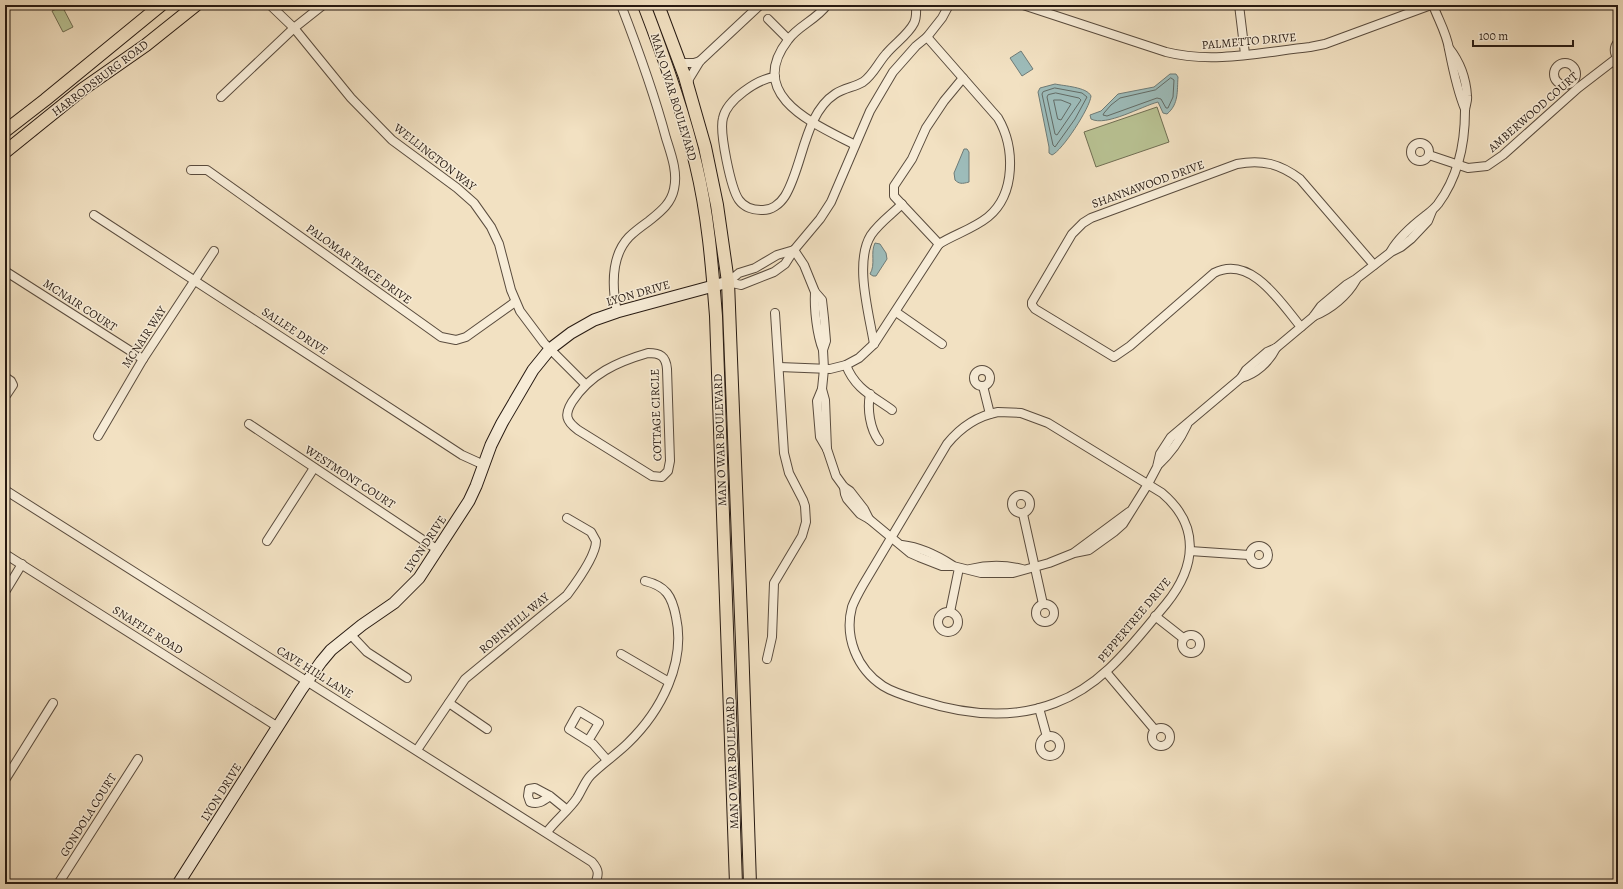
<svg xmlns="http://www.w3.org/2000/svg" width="1623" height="889" font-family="Alegreya,serif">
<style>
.green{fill:#b9c394;stroke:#706e53}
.water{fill:#9dbcba;stroke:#6e7b77}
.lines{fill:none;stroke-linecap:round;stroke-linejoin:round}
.shore{stroke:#626b66;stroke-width:1}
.street-casing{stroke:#5a4c3e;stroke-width:10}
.secondary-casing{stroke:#271a12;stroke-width:13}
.primary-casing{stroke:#271a12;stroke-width:14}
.street{stroke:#f7ecd7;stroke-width:8}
.secondary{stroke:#f7ecd7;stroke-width:11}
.primary{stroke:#f2e1c2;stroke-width:12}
.labels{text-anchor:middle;stroke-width:3;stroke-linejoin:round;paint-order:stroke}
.street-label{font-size:12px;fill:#271a12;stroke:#f7ecd7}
</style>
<rect width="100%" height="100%" fill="#f2e1c2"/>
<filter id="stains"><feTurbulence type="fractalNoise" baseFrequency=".005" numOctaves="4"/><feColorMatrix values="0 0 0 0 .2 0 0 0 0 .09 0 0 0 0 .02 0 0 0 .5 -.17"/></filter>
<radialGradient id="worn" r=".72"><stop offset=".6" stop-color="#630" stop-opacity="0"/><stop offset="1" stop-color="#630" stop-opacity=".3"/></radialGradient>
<!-- green -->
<g class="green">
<path d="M62 6 73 27 63 32 52 11Z"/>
<path d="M1157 107 1169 142 1096 167 1084 132Z"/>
</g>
<!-- water -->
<g class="water">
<path d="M1021 51 1033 69 1022 76 1010 58Z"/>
<path d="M1170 74H1176L1178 77C1177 91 1179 104 1167 114L1163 113 1158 102C1142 106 1106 127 1091 119L1090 115 1101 111 1118 94 1154 87Z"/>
<path d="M1055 84C1064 86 1087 87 1091 96 1090 108 1062 151 1052 155L1049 153V147L1038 92 1040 88Z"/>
<path d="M964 149H967L969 152V182C962 184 959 184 955 180L954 173Z"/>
<path d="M875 243 880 244 886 253 887 259 876 276H873L870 274C876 264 870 253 875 243Z"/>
</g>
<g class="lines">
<!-- shore -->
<g class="shore">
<path d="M1171 78 1174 80 1173 97 1168 108H1166L1161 99 1157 98 1107 116 1103 115 1104 113 1111 105 1120 98 1155 90Z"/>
<path d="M1055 88 1082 93 1087 97 1075 119 1055 147 1053 145 1042 94 1043 92Z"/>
<path d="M1056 93 1079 98 1081 100 1057 135 1055 134 1047 97 1048 95Z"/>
<path d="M1054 100H1061L1071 104 1061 120 1058 119Z"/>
</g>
<defs>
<g id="street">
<path d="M270 5 294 28 351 98 392 140 457 188 474 203 491 227 499 244 511 290 520 311 544 343 585 384"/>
<path d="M827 5C816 20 798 26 788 40 745 96 815 124 855 145"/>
<path d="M1023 5 1166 52C1213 64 1263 52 1310 47L1325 44 1431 5"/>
<path d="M1239 5 1245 54"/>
<path d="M1433 5C1438 19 1447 34 1449 49 1453 69 1457 90 1465 109"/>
<path d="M768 19 788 39"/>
<path d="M927 37 998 118C1015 147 1016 194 988 217 973 229 955 234 939 244"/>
<path d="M1618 42C1613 48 1614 53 1618 59"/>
<circle cx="1565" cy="74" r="11"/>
<path d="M680 63H694L700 61"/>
<path d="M775 77C757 79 727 100 723 118 719 132 731 189 739 200 744 207 753 210 761 210 771 211 780 204 785 196 803 167 804 114 835 94 844 88 855 87 863 82 873 75 878 63 886 54 895 43 908 35 914 23 917 17 916 11 916 5"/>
<path d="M688 85 689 79 700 61 760 5"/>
<path d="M221 97 294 28 323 5"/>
<circle cx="1420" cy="152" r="9"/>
<path d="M1429 155 1468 168 1487 166 1503 155 1578 88 1617 58"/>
<path d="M191 170H207L441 337 456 340 466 337 515 302"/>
<path d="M94 215 462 455 484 465"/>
<path d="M939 244 894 196V186L912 159 926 128 944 101 963 78"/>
<path d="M794 250 804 265 815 292 822 300 824 318 826 341 823 350 824 369 822 389 817 401 820 437 827 449 836 476 844 487 850 491 864 509 869 519"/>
<path d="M1391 251C1399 237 1412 226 1425 216 1430 212 1434 209 1438 204 1458 177 1465 144 1465 111 1465 106 1468 101 1467 96 1466 79 1460 62 1449 48"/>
<path d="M5 271 143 359"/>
<path d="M728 282 741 285 774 272 785 264 794 250 820 219 831 202 870 111 893 72 916 46 927 37 942 18 949 5"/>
<path d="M728 282 739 273 755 268 777 255 794 250"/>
<path d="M815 292C814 309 817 335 823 350"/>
<path d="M617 312C612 287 610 257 629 237 635 231 642 226 649 221 660 212 671 204 674 189 678 172 671 154 666 138 654 93 638 49 621 5"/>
<path d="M896 312 942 344"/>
<path d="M1314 316C1331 309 1347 296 1356 280"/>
<path d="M1301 327C1281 303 1251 254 1214 273L1130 346 1114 357 1035 309 1032 305V302L1072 234 1083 223 1091 218 1237 164C1262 159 1280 164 1300 179L1374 265"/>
<path d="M874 344C869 313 854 262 871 235 879 223 892 214 902 204"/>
<path d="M648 353C660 353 666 356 667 369L670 461 668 471 662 477 652 476 578 430C566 421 564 415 572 402 590 374 617 362 648 353Z"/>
<path d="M846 365C855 389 873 396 892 410"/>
<path d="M779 367 830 369 846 365 859 358 874 344 939 244"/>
<circle cx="982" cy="378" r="8"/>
<path d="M5 377 11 381 13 385 5 397"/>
<path d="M1241 378C1256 374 1269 362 1276 348"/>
<path d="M983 386 990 414"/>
<path d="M822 389 825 400 827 449"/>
<path d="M870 394C867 409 870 429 879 441"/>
<path d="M998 412 1021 413 1048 423 1162 493C1201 526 1196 567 1166 604 1133 643 1104 685 1055 703 1011 720 966 715 922 701 909 697 894 693 883 686 857 669 844 637 852 607 855 599 859 592 863 585L947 444C960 428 977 416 998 412Z"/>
<path d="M249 424 438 550"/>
<path d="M98 436 143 359 214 251"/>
<path d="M1158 465C1170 454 1180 440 1187 425"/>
<path d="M844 487 845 494 847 499 860 514 869 519 910 553 919 557 942 566H953L981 573H1013L1049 563 1074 553 1089 550 1114 532 1123 524 1148 484 1157 467 1160 454 1171 437 1241 378 1246 370 1267 352 1276 348 1313 317 1321 306 1346 285 1356 279 1391 252 1401 247 1411 239 1428 221 1432 211"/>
<path d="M5 490 592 862C599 870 599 874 595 884"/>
<circle cx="1021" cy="504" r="9"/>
<path d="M1023 514 1043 604"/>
<path d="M267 541 314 468"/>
<path d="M902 545C919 547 938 556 952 565"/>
<circle cx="1259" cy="555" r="9"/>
<path d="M1190 551 1249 555"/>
<path d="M1075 552 1129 512"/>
<path d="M5 554 278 727"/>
<path d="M970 569C987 565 1006 565 1022 569"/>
<path d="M5 592 22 564"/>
<circle cx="1045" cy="613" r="9"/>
<path d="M950 612 959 568"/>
<circle cx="948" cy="622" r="10"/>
<path d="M1155 616 1183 638"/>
<path d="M350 634 367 652 407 678"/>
<circle cx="1191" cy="644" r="9"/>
<path d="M621 654 669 682"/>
<path d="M767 659 772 637 774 583 802 536 806 522 805 506 803 500 789 473 784 453 775 313"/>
<path d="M1106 672 1155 730"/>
<path d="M449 703 487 729"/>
<path d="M1039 708 1047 737"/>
<circle cx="1161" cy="737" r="9"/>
<circle cx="1050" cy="746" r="10"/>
<path d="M588 741 599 723 579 711 569 729 593 744 607 760"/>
<path d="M417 750 465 679 567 595C576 583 596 556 596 541L591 532 567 518"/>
<path d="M5 780 53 703"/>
<path d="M550 796C543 801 538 805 530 802L528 796 529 789 535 788 550 796 566 809"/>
<path d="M547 832C556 820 569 810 577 798 582 790 585 781 591 775 603 763 617 754 628 743 661 711 686 663 676 617 672 596 666 586 645 581"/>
<path d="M58 884 138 759"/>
</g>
<path id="secondary" d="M178 884 301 690 321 662 331 650 362 625 394 603 419 578 469 501 476 486 491 445 502 423 533 370 550 349 571 333 594 320 617 312 728 282"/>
<g id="primary">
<path d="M644 5C664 57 683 110 696 165 708 214 712 265 716 316L736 884"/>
<path d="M658 5 685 77 705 147 717 205 728 282 742 642 750 884"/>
<path d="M5 131 45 100 161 5"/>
<path d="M5 152 83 89 146 45 196 5"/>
</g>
</defs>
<!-- street casing -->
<use href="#street" class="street-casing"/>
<!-- secondary casing -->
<use href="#secondary" class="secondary-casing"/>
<!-- primary casing -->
<use href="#primary" class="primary-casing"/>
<!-- street -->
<use href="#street" class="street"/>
<!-- secondary -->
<use href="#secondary" class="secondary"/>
<!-- primary -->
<use href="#primary" class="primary"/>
</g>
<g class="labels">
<!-- street labels -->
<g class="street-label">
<text transform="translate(1249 41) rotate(-5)" y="4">PALMETTO DRIVE</text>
<text transform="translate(100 78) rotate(-37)" y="4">HARRODSBURG ROAD</text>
<text transform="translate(674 97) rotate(73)" y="4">MAN O WAR BOULEVARD</text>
<text transform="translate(1533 112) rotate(-41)" y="4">AMBERWOOD COURT</text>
<text transform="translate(435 157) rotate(38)" y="4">WELLINGTON WAY</text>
<text transform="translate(1148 184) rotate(-20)" y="4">SHANNAWOOD DRIVE</text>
<text transform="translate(359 264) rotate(36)" y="4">PALOMAR TRACE DRIVE</text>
<text transform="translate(638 293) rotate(-16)" y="4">LYON DRIVE</text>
<text transform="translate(80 305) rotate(33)" y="4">MCNAIR COURT</text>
<text transform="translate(295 331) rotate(33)" y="4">SALLEE DRIVE</text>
<text transform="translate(144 337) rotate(-57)" y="4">MCNAIR WAY</text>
<text transform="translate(656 415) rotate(-92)" y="4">COTTAGE CIRCLE</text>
<text transform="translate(720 440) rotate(-92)" y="4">MAN O WAR BOULEVARD</text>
<text transform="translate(350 477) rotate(33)" y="4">WESTMONT COURT</text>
<text transform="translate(425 544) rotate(-56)" y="4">LYON DRIVE</text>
<text transform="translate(1134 620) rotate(-50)" y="4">PEPPERTREE DRIVE</text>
<text transform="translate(514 623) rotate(-40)" y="4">ROBINHILL WAY</text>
<text transform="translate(148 630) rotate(32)" y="4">SNAFFLE ROAD</text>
<text transform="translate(315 672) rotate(32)" y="4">CAVE HILL LANE</text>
<text transform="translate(732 763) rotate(-92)" y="4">MAN O WAR BOULEVARD</text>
<text transform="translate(221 792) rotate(-58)" y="4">LYON DRIVE</text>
<text transform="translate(88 815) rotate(-58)" y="4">GONDOLA COURT</text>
</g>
</g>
<!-- margin -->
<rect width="1623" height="889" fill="none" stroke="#f2e1c2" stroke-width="20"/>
<rect x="6" y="6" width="1611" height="877" fill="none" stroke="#271a12" stroke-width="2"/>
<rect x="10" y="10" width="1603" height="869" fill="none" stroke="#271a12"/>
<!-- scale -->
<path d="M1473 40v6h100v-6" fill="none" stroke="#271a12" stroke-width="2"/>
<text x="1479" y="40" font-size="12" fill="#271a12" stroke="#f7ecd7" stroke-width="3" paint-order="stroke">100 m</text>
<rect width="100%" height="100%" filter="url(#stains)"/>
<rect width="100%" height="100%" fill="url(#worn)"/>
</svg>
